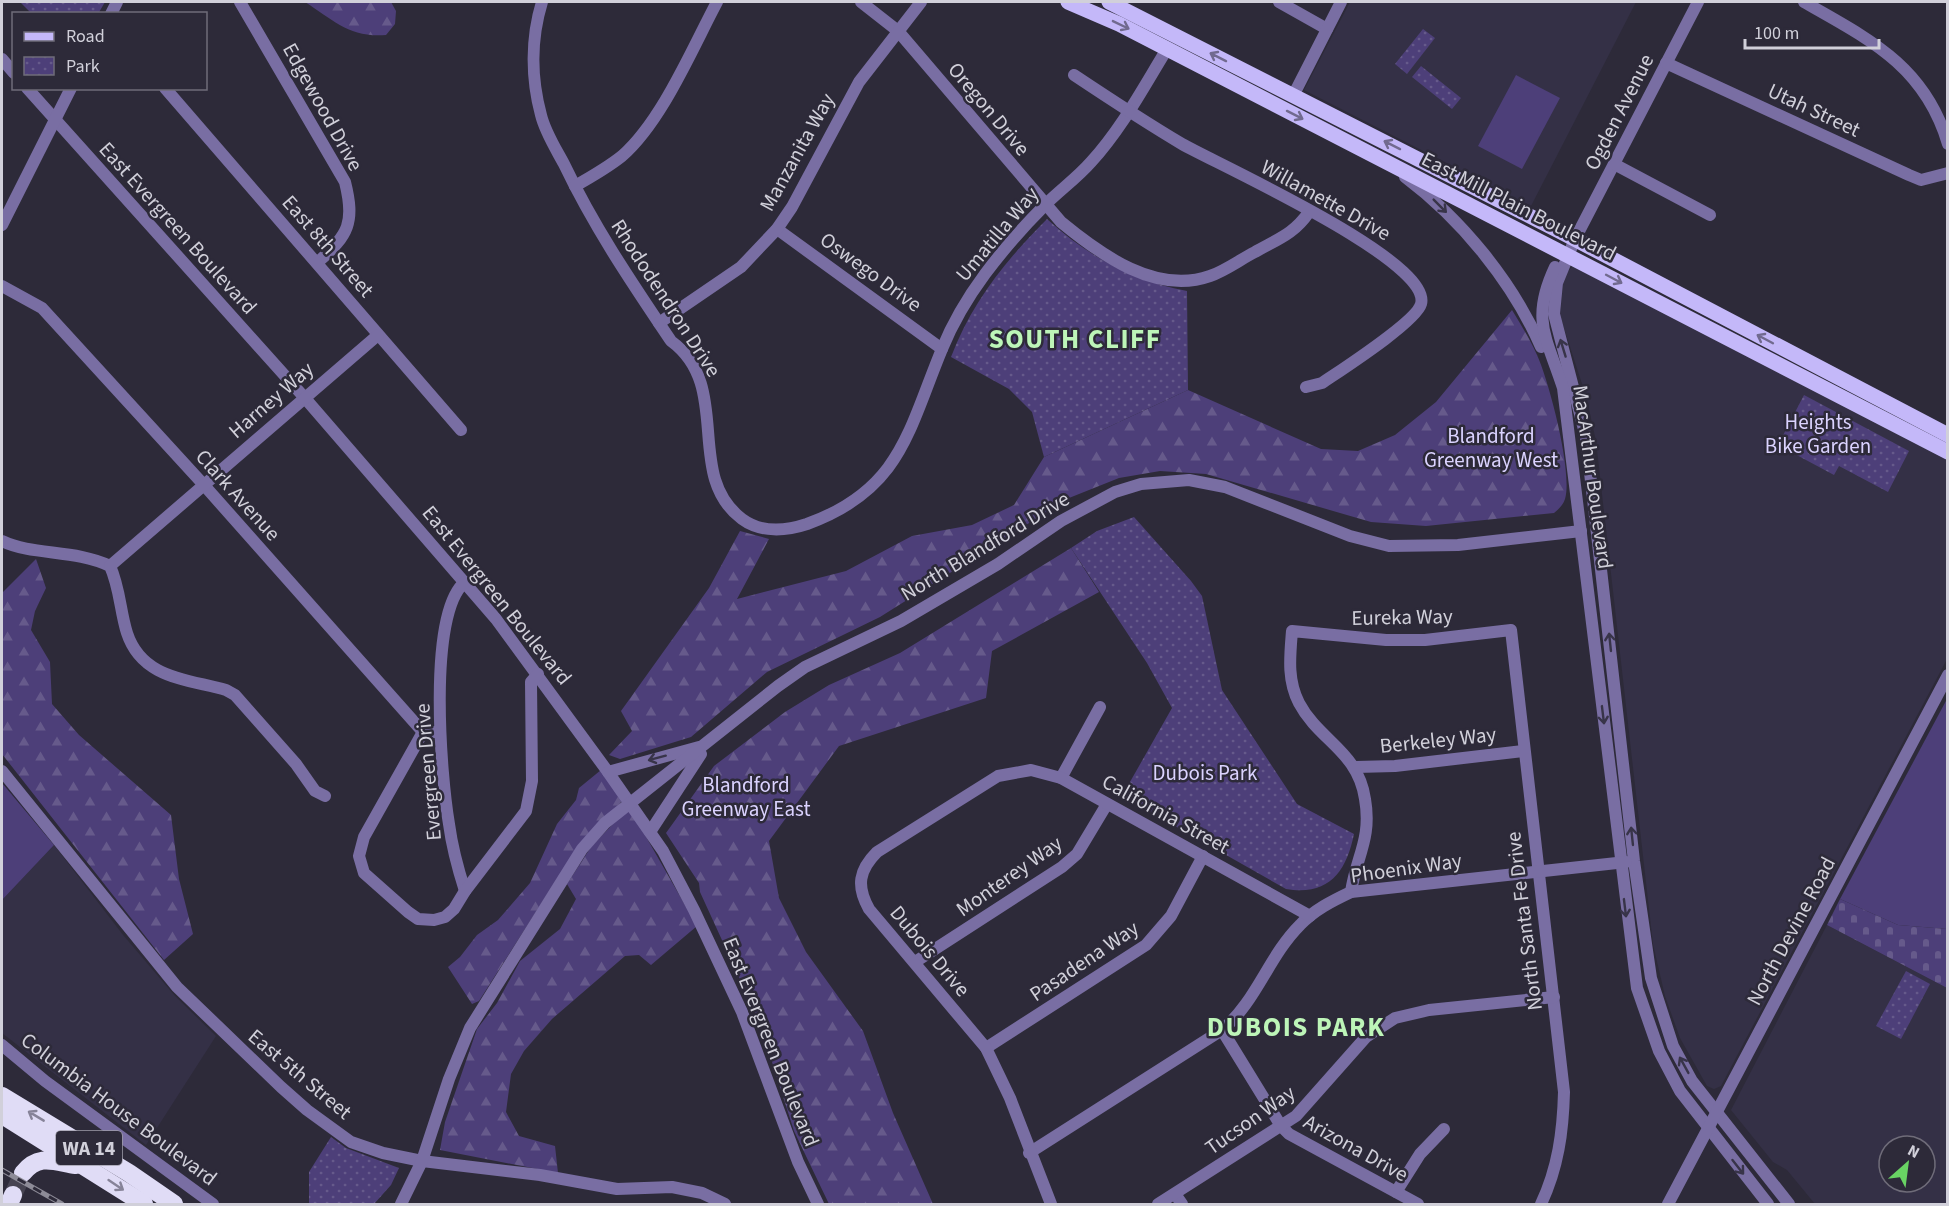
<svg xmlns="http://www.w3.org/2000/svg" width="1949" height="1206" font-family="'Source Sans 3',sans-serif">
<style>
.built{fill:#343046;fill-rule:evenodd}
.green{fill:#4d3f79}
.forest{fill:url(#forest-firs)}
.cemetery{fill:url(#cemetery-stones)}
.park{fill:url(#park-dots)}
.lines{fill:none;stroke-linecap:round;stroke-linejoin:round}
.highway-tunnel{stroke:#464351;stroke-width:18;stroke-dasharray:18 9;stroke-linecap:butt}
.minor{stroke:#796ea3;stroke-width:12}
.major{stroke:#c4b8f9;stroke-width:15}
.highway{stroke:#e0dcf6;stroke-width:18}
.rail-casing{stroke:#8d8b97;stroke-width:5}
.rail{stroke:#2d2a39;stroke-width:3;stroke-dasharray:9;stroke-linecap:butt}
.oneway{stroke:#716a8f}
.oneway2{stroke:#383449}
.oneway3{stroke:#868398}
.labels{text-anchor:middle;stroke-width:5;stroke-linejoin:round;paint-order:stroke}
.shield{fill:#2d2a39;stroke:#a09eaa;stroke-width:1.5}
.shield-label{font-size:20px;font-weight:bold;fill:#d1d0da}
.street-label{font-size:21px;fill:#d1d0da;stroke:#2d2a39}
.park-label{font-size:21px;fill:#dbd3ff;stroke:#2d2a39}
.district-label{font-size:27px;font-weight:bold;letter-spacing:1.5px;fill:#bdf5b8;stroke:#2d2a39}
</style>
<defs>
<pattern id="forest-firs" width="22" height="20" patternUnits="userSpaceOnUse" patternTransform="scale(1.5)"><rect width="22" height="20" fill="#4d3f79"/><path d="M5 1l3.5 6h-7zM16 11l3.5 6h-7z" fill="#665a8b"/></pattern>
<pattern id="cemetery-stones" width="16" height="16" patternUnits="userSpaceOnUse" patternTransform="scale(1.5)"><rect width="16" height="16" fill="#4d3f79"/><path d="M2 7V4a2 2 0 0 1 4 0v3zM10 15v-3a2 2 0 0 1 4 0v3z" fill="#665a8b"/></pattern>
<pattern id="park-dots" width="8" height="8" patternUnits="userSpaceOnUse" patternTransform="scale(1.5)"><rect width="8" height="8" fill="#4d3f79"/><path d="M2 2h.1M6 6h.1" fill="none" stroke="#665a8b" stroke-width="1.8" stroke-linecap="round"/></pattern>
</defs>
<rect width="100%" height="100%" fill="#2d2a39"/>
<!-- built -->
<g class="built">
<path d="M1350 2H1636L1531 206 1304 90Z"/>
<path d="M1573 266 1947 459V659L1721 1086 1714 1089 1707 1086 1680 1038 1665 996 1653 944 1596 441 1586 396 1560 316 1563 284 1568 271Z"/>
<path d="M54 845 123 935 175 996 216 1036 146 1145 2 1033V900Z"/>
<path d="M1827 925 1947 988V1204H1815L1787 1170 1773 1162 1731 1110ZM1889 1146H1925V1182H1889Z"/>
</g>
<!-- green -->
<g class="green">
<path d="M1516 75 1560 98 1522 169 1478 146Z"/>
<path d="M1947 699V929L1898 925 1840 899Z"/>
<path d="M2 783 54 845 2 900Z"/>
</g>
<!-- forest -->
<g class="forest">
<path d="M305 2H391L396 11 395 24 386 35C350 38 333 20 305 2Z"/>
<path d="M1512 310C1521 325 1530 339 1537 355 1549 381 1573 473 1565 499 1563 505 1559 509 1554 513L1426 526 1371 522 1206 474 1160 471 1119 478 1069 498 880 617 767 672 691 737 620 759 609 755 632 731 621 711 709 588 740 531 769 539 737 599 846 571 912 536 972 525 1014 505 1044 457 1188 390 1321 449 1358 451 1395 435 1436 402Z"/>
<path d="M1071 548 1099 592 992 651 986 698 839 746 769 841 779 898 806 952 863 1031 893 1113 933 1204H829L794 1131 759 1021 700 892 699 883 666 833 714 766 785 712 829 685 900 653Z"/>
<path d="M36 559 46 588 35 611 31 630 50 662 52 704 79 735 171 815 179 879 193 934 164 960 2 754V593Z"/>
<path d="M601 770 622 801 564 868 479 1001 472 1004 448 967 460 957 477 935 498 920 530 883 557 824 576 800 579 788Z"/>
<path d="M629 807 697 926 651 965 639 955 625 956 552 1019 524 1051 511 1074 506 1112 519 1136 555 1146 558 1173 440 1150 445 1122 477 1029 497 1003 520 961 560 929 576 899 567 884 591 847Z"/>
</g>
<!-- cemetery -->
<path class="cemetery" d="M1840 899 1898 925 1947 929V988L1827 925Z"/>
<!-- park -->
<g class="park">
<path d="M20 2H105L98 14 31 13Z"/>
<path d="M1423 29 1435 38 1407 74 1395 64Z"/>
<path d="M1421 66 1461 98 1452 109 1412 77Z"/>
<path d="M1047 219C1088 256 1132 281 1187 291L1188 390 1044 457 1032 412 1009 389 951 357C972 302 1005 261 1047 219Z"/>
<path d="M1804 395 1909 451 1888 492 1839 466 1834 475 1778 445Z"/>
<path d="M1134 517 1191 581 1202 596 1222 690 1297 804 1354 834C1346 873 1328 896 1286 889L1122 796 1172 708 1147 663 1071 548 1097 531Z"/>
<path d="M1906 971 1930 984 1901 1039 1876 1026Z"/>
<path d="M331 1137 346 1148 399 1168 391 1185 374 1204H309V1172Z"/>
</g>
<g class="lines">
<!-- highway-tunnel -->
<path class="highway-tunnel" d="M13 1195 23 1173"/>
<!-- minor -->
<g class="minor">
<path d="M240 2 345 182C355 222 349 235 318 262"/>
<path d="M542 2C531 38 531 78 541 115 545 132 556 149 564 164 594 227 632 283 671 341 734 387 683 475 742 519 761 533 786 531 807 524 901 490 908 431 942 349 953 322 968 297 985 274 1003 250 1023 227 1045 205 1060 190 1077 178 1091 162 1122 128 1143 88 1167 49"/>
<path d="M861 2 898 31 1061 222C1101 255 1156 295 1210 276 1225 271 1241 259 1255 252 1278 239 1294 234 1309 212"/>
<path d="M1279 2 1327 29"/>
<path d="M1698 2 1575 239 1557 283 1554 314 1586 437 1634 861 1651 978 1673 1046 1692 1081 1789 1204"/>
<path d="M1804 2C1869 39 1925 66 1948 144"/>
<path d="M111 14 117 2"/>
<path d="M2 59 14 73"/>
<path d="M1666 63 1909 175 1921 180 1948 173"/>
<path d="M1074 75C1110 99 1145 122 1182 144 1219 165 1433 261 1421 304 1416 322 1341 370 1322 383L1306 387"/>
<path d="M27 88 304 397 496 619 608 772 663 851 694 910 742 1012 798 1162 818 1204"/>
<path d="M165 88 461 430"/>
<path d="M1293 96 1341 2"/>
<path d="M1614 164 1710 215"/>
<path d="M1405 177C1461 219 1513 282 1541 347"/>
<path d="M575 186C591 177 607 168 622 156 662 121 692 49 717 2"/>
<path d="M2 225 71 88"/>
<path d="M777 229 942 349"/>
<path d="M1555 267C1530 320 1547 338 1563 388L1637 988 1659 1051 1680 1091 1768 1204"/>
<path d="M2 286 42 308 203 484 423 732H440"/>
<path d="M659 323 741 267 777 229 792 207 859 82 921 2"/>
<path d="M2 541C33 556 74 549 110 566 120 588 120 611 127 633 142 679 188 679 226 690L235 695 296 764 315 791 325 796"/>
<path d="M110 566 378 335"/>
<path d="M465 582C427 613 441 777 449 824 452 847 458 869 465 891"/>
<path d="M423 732 364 837 359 856 364 873 408 912 418 919 434 920 445 917 454 909 465 891 526 811 532 781 531 682 538 674"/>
<path d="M1356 767 1395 766 1523 751"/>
<path d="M2 771 177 987 281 1087 307 1110 351 1142 383 1153 422 1161 540 1175 617 1189 672 1187 702 1193 725 1204"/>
<path d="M608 772 699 747"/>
<path d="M1061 778 1100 707"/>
<path d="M650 832 701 754"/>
<path d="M1351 892C1356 857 1372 839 1365 799 1358 751 1319 741 1299 703 1287 680 1290 656 1292 631L1386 640H1425L1511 630 1564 1092C1563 1132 1558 1168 1541 1204"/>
<path d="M915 962 1062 867 1077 854 1107 804"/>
<path d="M1222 1030 1281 1126 1289 1134 1418 1204"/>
<path d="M2 1045 45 1081 213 1204"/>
<path d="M986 1048 1146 945 1171 916 1203 856"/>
<path d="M1029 1153 1222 1030C1257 1001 1268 957 1300 925 1314 910 1332 901 1351 892L1626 862"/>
<path d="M1396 1192 1420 1154 1444 1129"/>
<path d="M1175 1194 1182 1204"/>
<path d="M401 1204 422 1161 449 1079 470 1028 582 849 605 823 778 686 805 667 901 621 998 564 1061 521 1115 492 1141 484 1189 480 1225 487 1350 536 1389 546 1458 545 1581 531"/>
<path d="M1051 1204 1010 1098 986 1048 869 909C856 886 859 870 877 852L998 776 1031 770 1061 778 1310 916"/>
<path d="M1158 1204 1296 1116 1366 1037 1395 1018 1429 1010 1554 997"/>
<path d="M1668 1204 1948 675"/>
</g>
<!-- major -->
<g class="major">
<path d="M1068 2 1119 24 1948 452"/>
<path d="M1109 2 1561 232 1948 435"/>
</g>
<!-- highway -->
<g class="highway">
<path d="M2 1096 129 1173 174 1204"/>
<path d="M2 1115 144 1204"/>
<path d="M23 1173C39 1153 55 1162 76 1165"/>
<path d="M9 1204 13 1195"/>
</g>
<defs>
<path id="rail" d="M2 1170 62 1204"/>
</defs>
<!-- rail casing -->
<use href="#rail" class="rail-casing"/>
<!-- rail -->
<use href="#rail" class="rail"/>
</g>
<!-- one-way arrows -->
<defs><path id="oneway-shaft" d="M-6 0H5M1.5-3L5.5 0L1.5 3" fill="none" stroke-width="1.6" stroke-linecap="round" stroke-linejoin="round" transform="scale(1.5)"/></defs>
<g class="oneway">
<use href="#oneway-shaft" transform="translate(1121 25) rotate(26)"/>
<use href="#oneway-shaft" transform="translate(1218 57) rotate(-153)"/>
<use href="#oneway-shaft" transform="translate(1295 115) rotate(27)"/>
<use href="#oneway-shaft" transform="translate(1392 145) rotate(-153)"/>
<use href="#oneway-shaft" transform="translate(1614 279) rotate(28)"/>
<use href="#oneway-shaft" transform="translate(1765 339) rotate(-152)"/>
</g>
<g class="oneway2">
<use href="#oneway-shaft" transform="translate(1440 206) rotate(45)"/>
<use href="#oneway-shaft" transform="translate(1563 348) rotate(-107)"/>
<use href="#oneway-shaft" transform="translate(1610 642) rotate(-96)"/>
<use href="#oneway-shaft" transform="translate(1603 715) rotate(83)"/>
<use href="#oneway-shaft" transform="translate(657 758) rotate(165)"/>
<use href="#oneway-shaft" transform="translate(1632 836) rotate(-96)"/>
<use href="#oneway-shaft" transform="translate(1625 908) rotate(83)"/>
<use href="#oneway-shaft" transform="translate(1684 1065) rotate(-119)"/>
<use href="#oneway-shaft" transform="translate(1738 1167) rotate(52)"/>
</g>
<g class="oneway3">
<use href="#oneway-shaft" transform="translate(36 1116) rotate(-149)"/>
<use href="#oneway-shaft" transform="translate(116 1185) rotate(34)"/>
</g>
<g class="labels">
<!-- shield labels -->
<rect class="shield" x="56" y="1131" width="66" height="34" rx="4.5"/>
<g class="shield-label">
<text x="89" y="1155">WA 14</text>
</g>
<!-- street labels -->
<g class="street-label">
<text transform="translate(323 107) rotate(61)" y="7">Edgewood Drive</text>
<text transform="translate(989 109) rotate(50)" y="7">Oregon Drive</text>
<text transform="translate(1814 110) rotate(25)" y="7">Utah Street</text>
<text transform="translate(1619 112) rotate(-63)" y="7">Ogden Avenue</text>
<text transform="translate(797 152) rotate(-61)" y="7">Manzanita Way</text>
<text transform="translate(1326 200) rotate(29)" y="7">Willamette Drive</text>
<text transform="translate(1519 206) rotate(27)" y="7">East Mill Plain Boulevard</text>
<text transform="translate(178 228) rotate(48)" y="7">East Evergreen Boulevard</text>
<text transform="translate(997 234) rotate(-50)" y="7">Umatilla Way</text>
<text transform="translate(328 246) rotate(49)" y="7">East 8th Street</text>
<text transform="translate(871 272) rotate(36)" y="7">Oswego Drive</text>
<text transform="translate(666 298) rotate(57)" y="7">Rhododendron Drive</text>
<text transform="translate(271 400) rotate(-41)" y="7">Harney Way</text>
<text transform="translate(1593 477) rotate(82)" y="7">MacArthur Boulevard</text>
<text transform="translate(238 495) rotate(48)" y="7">Clark Avenue</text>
<text transform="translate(985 546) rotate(-31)" y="7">North Blandford Drive</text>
<text transform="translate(497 595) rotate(51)" y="7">East Evergreen Boulevard</text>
<text transform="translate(1402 617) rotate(-1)" y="7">Eureka Way</text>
<text transform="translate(1438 740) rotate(-6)" y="7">Berkeley Way</text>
<text transform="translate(428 772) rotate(-95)" y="7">Evergreen Drive</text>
<text transform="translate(1166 814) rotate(29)" y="7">California Street</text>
<text transform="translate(1406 868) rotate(-8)" y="7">Phoenix Way</text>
<text transform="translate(1009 876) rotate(-35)" y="7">Monterey Way</text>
<text transform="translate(1524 921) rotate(-97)" y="7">North Santa Fe Drive</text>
<text transform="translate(1791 931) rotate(-62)" y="7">North Devine Road</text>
<text transform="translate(930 951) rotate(50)" y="7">Dubois Drive</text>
<text transform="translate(1084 961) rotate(-34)" y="7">Pasadena Way</text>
<text transform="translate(771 1042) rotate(68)" y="7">East Evergreen Boulevard</text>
<text transform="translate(300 1074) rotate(40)" y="7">East 5th Street</text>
<text transform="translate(119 1109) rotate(37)" y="7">Columbia House Boulevard</text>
<text transform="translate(1250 1120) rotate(-35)" y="7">Tucson Way</text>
<text transform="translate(1356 1148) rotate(29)" y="7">Arizona Drive</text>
</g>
<!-- park labels -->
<g class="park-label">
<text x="1818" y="429">Heights<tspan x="1818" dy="24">Bike Garden</tspan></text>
<text x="1491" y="443">Blandford<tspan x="1491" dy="24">Greenway West</tspan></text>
<text x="1205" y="780">Dubois Park</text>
<text x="746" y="792">Blandford<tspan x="746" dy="24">Greenway East</tspan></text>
</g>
<!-- district labels -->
<g class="district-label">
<text x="1075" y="348">SOUTH CLIFF</text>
<text x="1296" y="1036">DUBOIS PARK</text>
</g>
</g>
<!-- border -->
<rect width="1949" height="1206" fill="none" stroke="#d1d0da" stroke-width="6"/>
<!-- legend -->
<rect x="12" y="12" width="195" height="78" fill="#2d2a39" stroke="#6f6c79" stroke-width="1.5"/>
<rect x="24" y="32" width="30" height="9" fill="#c4b8f9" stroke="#6f6c79" stroke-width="1.5"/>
<text x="66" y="42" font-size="18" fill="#d1d0da">Road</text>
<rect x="24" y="57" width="30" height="18" fill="url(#park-dots)" stroke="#6f6c79" stroke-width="1.5"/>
<text x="66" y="72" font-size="18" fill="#d1d0da">Park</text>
<!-- north arrow -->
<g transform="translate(1907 1164) rotate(28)"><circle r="28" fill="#2d2a39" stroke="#6f6c79" stroke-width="1.5"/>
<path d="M0-4.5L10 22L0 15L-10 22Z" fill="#69d364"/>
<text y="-9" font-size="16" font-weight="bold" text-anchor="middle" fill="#d1d0da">N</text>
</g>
<!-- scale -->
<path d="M1745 39v9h134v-9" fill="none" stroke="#d1d0da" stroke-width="3"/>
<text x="1754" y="39" font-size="18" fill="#d1d0da" stroke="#2d2a39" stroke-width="4.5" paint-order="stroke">100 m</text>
</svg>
